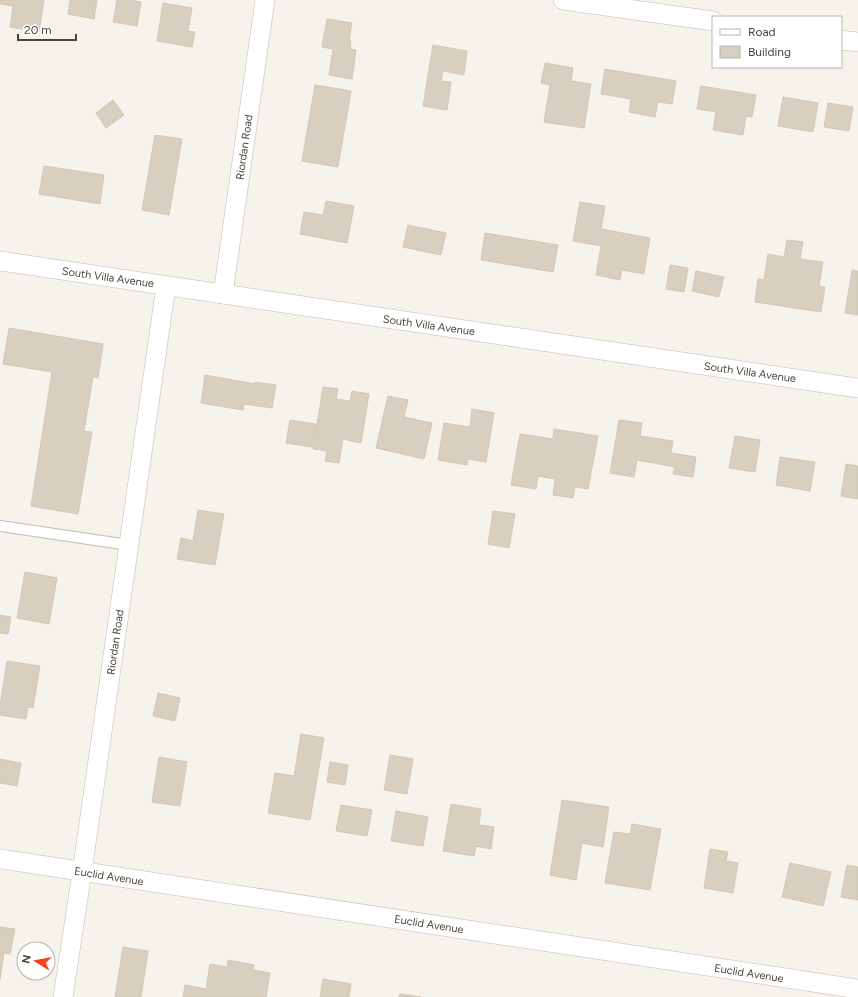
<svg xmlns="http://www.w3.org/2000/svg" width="858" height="997" font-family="Figtree,sans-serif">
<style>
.building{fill:#d8cfc1;stroke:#d3c7b4}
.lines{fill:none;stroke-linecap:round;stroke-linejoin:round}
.lane-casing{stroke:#c2bbae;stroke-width:12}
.street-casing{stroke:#c2bbae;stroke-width:20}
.lane{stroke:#fff;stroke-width:10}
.street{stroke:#fff;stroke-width:19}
.labels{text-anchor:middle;stroke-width:3.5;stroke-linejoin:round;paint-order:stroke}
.street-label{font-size:11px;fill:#4b4439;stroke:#fff}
</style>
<rect width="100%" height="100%" fill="#f6f3ec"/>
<!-- building -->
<g class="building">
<path d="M0 0H44L39 32 10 27 13 6 0 4Z"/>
<path d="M70 0H97L94 19 68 14Z"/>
<path d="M117 0H130L141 2 137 26 113 22Z"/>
<path d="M163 3 192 8 188 31 195 32 192 47 157 41Z"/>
<path d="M327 19 352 23 349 41H351L350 49 356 50 352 79 329 75 333 49 322 47Z"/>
<path d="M433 45 467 51 464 75 443 71 441 81 451 82 447 110 423 106Z"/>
<path d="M545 63 573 68 571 81 591 84 584 128 544 122 550 85 541 83Z"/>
<path d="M605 69 676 81 672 104 658 102 655 117 629 112 631 99 601 94Z"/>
<path d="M315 85 351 91 338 167 302 161Z"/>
<path d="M701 86 756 95 752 117 746 116 743 135 713 130 716 112 697 109Z"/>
<path d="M783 97 818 103 813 132 778 126Z"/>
<path d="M113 100 124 115 106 128 96 113Z"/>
<path d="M828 103 853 107 849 131 824 127Z"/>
<path d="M155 135 182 139 169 215 142 210Z"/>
<path d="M44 166 104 175 100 204 39 194Z"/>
<path d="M326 201 354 206 347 243 300 234 304 212 323 215Z"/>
<path d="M580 202 605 206 601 229 650 238 644 274 622 270 620 280 596 275 601 246 573 241Z"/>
<path d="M408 225 446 233 441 255 403 247Z"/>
<path d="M485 233 558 245 553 272 481 260Z"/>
<path d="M787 240 803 242 800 259 823 262 819 286 825 287 821 312 755 302 758 279 764 280 768 254 784 257Z"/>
<path d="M670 265 688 268 684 292 666 289Z"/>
<path d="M852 270 858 271V315L845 313Z"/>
<path d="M696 271 724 277 719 297 692 291Z"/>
<path d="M9 328 103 344 98 378 93 377 84 431 92 432 78 514 31 506 52 372 3 364Z"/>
<path d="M205 375 255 384V382L276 385 272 408 244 404 243 410 201 403Z"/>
<path d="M323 387 338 389 336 399 350 401 352 391 369 394 361 443 343 439 339 463 325 461 327 451 313 449Z"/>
<path d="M388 396 408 400 404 417 432 423 424 459 376 448Z"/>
<path d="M472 409 494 413 486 462 468 459 467 465 438 460 444 423 470 427Z"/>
<path d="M290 420 316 424 312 447 286 443Z"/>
<path d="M619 420 642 423 640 436 673 441 671 453 696 457 693 477 673 474 675 467 637 460 634 477 610 473Z"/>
<path d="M554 429 598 436 588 489 575 487 573 498 553 495 555 479 538 476 536 489 511 485 520 434 553 439Z"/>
<path d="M735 436 760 440 755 472 729 468Z"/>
<path d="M780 457 815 462 810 491 776 485Z"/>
<path d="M846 464 858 466V499L841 496Z"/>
<path d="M198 510 224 514 215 565 177 559 181 538 193 541Z"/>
<path d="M493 511 515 514 509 548 488 544Z"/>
<path d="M25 572 57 578 49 624 17 618Z"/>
<path d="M0 615 11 617 8 634 0 633Z"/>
<path d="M7 661 40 666 33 708 28 707 26 719 0 715V706Z"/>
<path d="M158 693 180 698 175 721 153 716Z"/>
<path d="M301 734 324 738 310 820 268 813 275 773 294 776Z"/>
<path d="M390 755 413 759 407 794 384 790Z"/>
<path d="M159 757 187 762 180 806 152 802Z"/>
<path d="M0 759 21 763 17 786 0 783Z"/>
<path d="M330 762 348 765 345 785 327 782Z"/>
<path d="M562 800 609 807 603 847 582 843 576 880 550 875Z"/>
<path d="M451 804 481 809 479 825 494 827 491 849 476 846 474 856 443 851Z"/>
<path d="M341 805 372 810 367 836 336 831Z"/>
<path d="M396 811 428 817 423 846 391 841Z"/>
<path d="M632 824 661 829 650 890 605 883 614 832 630 834Z"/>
<path d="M710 849 728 852 726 861 738 863 733 893 704 888Z"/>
<path d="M790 863 831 872 823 906 782 897Z"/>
<path d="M847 865 858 867V900L841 897Z"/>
<path d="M0 927 15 929 10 954 4 953 0 979Z"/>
<path d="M123 947 148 951 141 997H115Z"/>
<path d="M228 960 254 965 253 970 270 973 266 997H183L185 985 206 989 210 964 227 967Z"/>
<path d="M323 979 351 984 349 997H320Z"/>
<path d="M400 994 421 997H399Z"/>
</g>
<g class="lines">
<defs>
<path id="lane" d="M0 526 129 545"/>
<g id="street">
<path d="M563 0 713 21"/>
<path d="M841 40 858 42"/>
<path d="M0 261 858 388"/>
<path d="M223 294 265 0"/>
<path d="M0 859 858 989"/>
<path d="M63 997 82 872 166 286"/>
</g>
</defs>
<!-- lane casing -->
<use href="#lane" class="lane-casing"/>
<!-- street casing -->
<use href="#street" class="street-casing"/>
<!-- lane -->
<use href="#lane" class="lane"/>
<!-- street -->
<use href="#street" class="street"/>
</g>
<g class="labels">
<!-- street labels -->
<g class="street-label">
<text transform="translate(244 147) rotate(-82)" y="4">Riordan Road</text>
<text transform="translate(108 277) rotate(8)" y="4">South Villa Avenue</text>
<text transform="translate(429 325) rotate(8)" y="4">South Villa Avenue</text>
<text transform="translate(750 372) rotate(8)" y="4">South Villa Avenue</text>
<text transform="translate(115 642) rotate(-82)" y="4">Riordan Road</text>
<text transform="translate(109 876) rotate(9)" y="4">Euclid Avenue</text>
<text transform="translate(429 924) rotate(9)" y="4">Euclid Avenue</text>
<text transform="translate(749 973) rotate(9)" y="4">Euclid Avenue</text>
</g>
</g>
<!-- legend -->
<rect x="712" y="16" width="130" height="52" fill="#ffffff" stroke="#b7b4b0"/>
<rect x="720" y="29" width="20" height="6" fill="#ffffff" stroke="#b7b4b0"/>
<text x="748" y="36" font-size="12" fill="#4b4439">Road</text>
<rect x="720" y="46" width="20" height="12" fill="#d8cfc1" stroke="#b7b4b0"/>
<text x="748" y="56" font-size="12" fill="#4b4439">Building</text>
<!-- north arrow -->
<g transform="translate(36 961) rotate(281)"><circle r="19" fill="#ffffff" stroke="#b7b4b0"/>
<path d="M0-3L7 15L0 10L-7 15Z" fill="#fc3f1d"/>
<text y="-6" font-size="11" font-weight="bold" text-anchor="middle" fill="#4b4439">N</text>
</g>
<!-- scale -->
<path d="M18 34v6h58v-6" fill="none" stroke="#4b4439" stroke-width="2"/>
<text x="24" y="34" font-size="12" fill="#4b4439" stroke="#ffffff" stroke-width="3" paint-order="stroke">20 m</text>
</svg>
